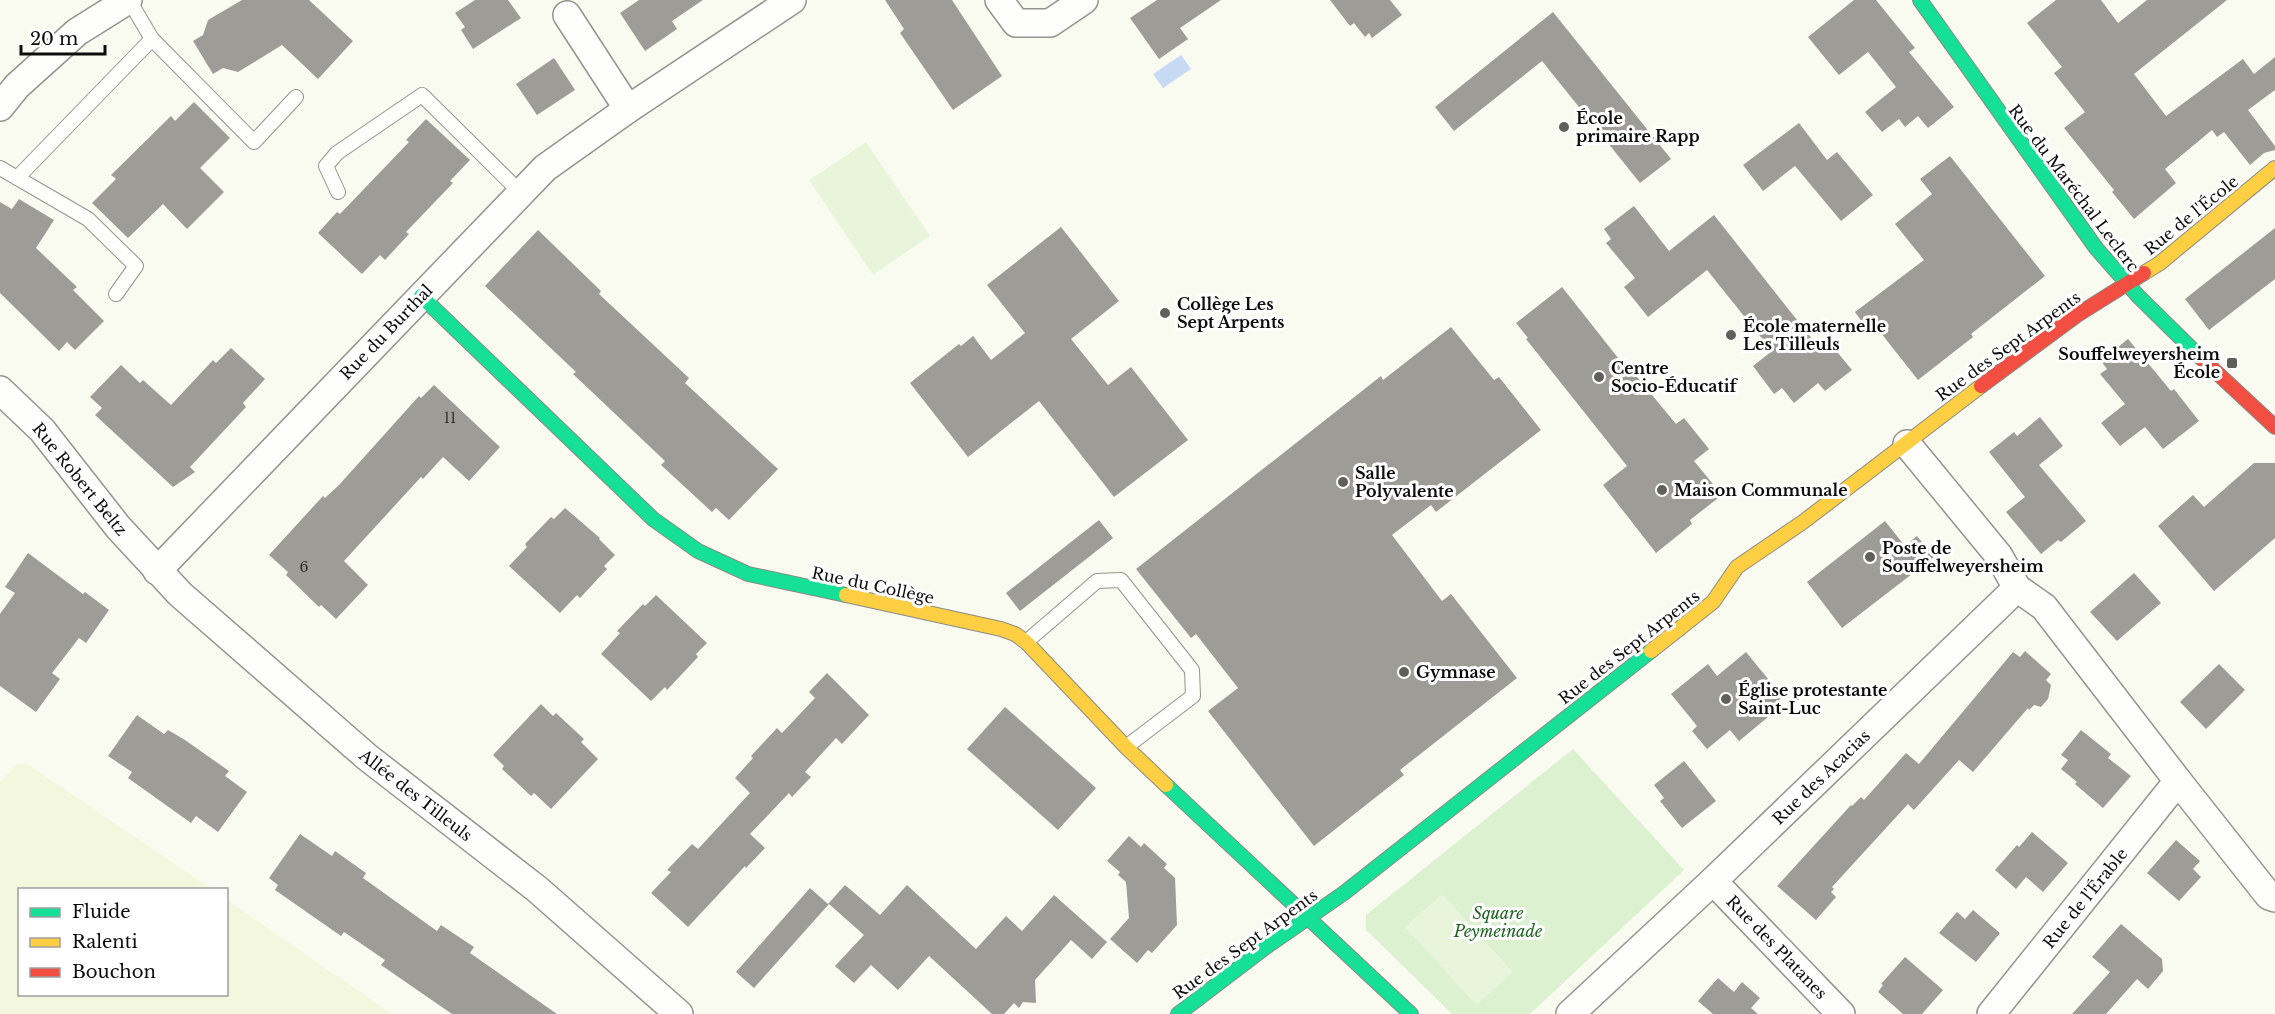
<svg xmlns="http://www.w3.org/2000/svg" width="2275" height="1014" font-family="'Libre Baskerville',serif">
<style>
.farmland{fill:#f3f7dd}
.green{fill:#dcf1d0}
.pitch{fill:#e8f5da}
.water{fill:#c7daf4}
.building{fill:#9d9c96}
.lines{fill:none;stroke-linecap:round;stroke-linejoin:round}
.lane-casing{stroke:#93948f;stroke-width:16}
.street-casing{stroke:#93948f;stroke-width:30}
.fast-casing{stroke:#8a8a85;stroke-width:16}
.slow-casing{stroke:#8a8a85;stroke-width:16}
.jam-casing{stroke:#8a8a85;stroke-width:16}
.lane{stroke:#fefefd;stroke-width:14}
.street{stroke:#fefefd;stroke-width:27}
.fast{stroke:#16e098;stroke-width:14}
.slow{stroke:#ffcf43;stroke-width:14}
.jam{stroke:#f24e42;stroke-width:14}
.poi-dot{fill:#5f605c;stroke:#fff;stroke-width:2}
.labels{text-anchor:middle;stroke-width:6;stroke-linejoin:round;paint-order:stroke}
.number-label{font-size:14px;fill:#30302e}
.poi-label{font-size:16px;font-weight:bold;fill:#0c0c0c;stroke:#fff;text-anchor:start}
.street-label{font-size:16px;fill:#0c0c0c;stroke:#fff}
.park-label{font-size:16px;font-style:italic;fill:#1d631f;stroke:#fff}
</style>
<rect width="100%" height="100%" fill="#fafbf0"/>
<!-- farmland -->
<path class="farmland" d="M18 764 29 765 211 889 20 890V994H226L227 900 392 1014H0V782Z"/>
<!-- green -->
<path class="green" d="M1573 749 1684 870 1530 1014H1452L1366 930V915Z"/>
<!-- pitch -->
<g class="pitch">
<path d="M866 142 930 236 873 275 809 180Z"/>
<path d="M1442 894 1513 972 1476 1005 1405 927Z"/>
</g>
<!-- water -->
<path class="water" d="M1181 55 1191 69 1163 88 1153 74Z"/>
<!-- building -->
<g class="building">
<path d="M242 0H309L353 41 318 79 282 45 238 72 223 68 213 74 193 41 203 35 208 20Z"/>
<path d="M475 0H508L521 18 473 49 461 30 465 27 455 13Z"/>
<path d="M639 0H703L672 21 677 29 645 51 620 13Z"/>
<path d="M885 0H952L1002 76 953 110 900 33 904 29Z"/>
<path d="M1157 0H1221L1180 28 1188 39 1159 59 1130 18Z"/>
<path d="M1330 0H1390L1402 15 1372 38 1369 33 1365 37 1354 23 1350 26Z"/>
<path d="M1854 0H1876L1915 48 1909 52 1954 107 1928 128 1918 116 1905 127 1899 119 1882 132 1865 112 1896 87 1868 52 1839 75 1808 37Z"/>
<path d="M2056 0H2101L2118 23 2147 0H2227L2134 74 2166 116 2243 59 2254 74 2275 57V90L2248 110 2275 146V150L2264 153 2250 165 2224 132 2217 137 2212 130 2165 169 2176 183 2134 219 2112 192 2114 190 2064 128 2085 112 2054 73 2062 67 2027 23Z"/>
<path d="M1553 12 1671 159 1640 183 1542 61 1454 131 1435 107Z"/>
<path d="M554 58 575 90 537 115 516 84Z"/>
<path d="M194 102 230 138 200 168 224 192 187 229 163 204 128 238 92 203 116 179 111 175 171 116 175 121Z"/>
<path d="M426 119 470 160 450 181 453 183 406 232 409 234 385 260 380 255 362 274 318 233 337 212 340 214 409 142 406 140Z"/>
<path d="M1799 123 1827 160 1837 152 1873 195 1841 221 1795 166 1763 191 1743 165Z"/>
<path d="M1950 156 2045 276 1971 334 1973 337 1918 380 1877 328 1870 333 1855 312 1924 260 1895 224 1932 194 1920 179Z"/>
<path d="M19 199 54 220 36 248 77 287 73 290 104 321 75 350 67 342 59 351 0 293V202L12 209Z"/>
<path d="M1634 206 1669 251 1714 215 1820 349 1829 342 1852 370 1825 391 1818 383 1794 403 1782 388 1774 394 1753 366 1772 351 1707 270 1648 317 1624 287 1635 278 1606 243 1611 239 1604 229Z"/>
<path d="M1061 227 1119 301 1071 339 1108 385 1131 367 1188 440 1114 497 1039 401 968 457 910 383 959 344 961 346 973 336 991 360 1025 333 987 285Z"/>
<path d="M2275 228V279L2209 330 2185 299Z"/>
<path d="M538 230 601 291 599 294 689 378 685 383 778 469 729 520 716 508 712 512 661 465 665 461 573 374 576 372 485 286Z"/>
<path d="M1562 287 1626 368 1628 366 1676 424 1684 418 1709 449 1694 461 1722 495 1690 520 1692 524 1656 553 1603 485 1627 466 1526 339 1528 338 1516 323Z"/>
<path d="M1451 327 1494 380 1499 377 1541 430 1436 512 1431 505 1392 535 1442 601 1451 594 1517 678 1400 770 1404 775 1314 846 1208 711 1238 688 1196 634 1191 638 1136 569 1381 376 1383 380Z"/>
<path d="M2128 339 2171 391 2174 389 2199 421 2163 449 2145 427 2120 446 2101 423 2125 404 2100 374 2107 369 2101 361Z"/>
<path d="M231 348 265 379 243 403 246 407 190 467 195 472 173 487 95 415 102 408 90 397 121 365 140 383 143 380 171 405 213 360 216 363Z"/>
<path d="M434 385 500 447 469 481 443 457 423 479 421 477 344 561 368 585 336 619 321 605 319 607 286 575 288 572 269 555 323 496 325 498 339 485 419 396 421 398Z"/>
<path d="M2040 417 2063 446 2039 465 2086 521 2061 542 2058 540 2041 554 2006 512 2025 497 1989 452 2014 432 2017 436Z"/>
<path d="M2254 463H2275V538L2214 591 2158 526 2193 495 2204 507Z"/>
<path d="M565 508 600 538 599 539 615 555 604 566 607 569 580 598 577 595 560 613 509 566 527 547 525 544 551 517 554 519Z"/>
<path d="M1099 520 1113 538 1020 611 1006 593Z"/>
<path d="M1885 521 1905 546 1917 536 1934 557 1842 628 1807 582Z"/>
<path d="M28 553 83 594 85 592 109 610 86 643 79 638 52 673 60 679 36 712 0 686V614L15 593 5 587Z"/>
<path d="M2134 573 2161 603 2117 641 2090 612Z"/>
<path d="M656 595 707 643 696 654 698 657 667 690 665 687 651 701 601 654 620 633 617 631 643 604 645 606Z"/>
<path d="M2025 651 2051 674 2046 680 2051 685 2048 699 2041 707 2034 705 2029 710 2028 708 1973 772 1959 760 1914 810 1908 804 1832 887 1834 889 1831 892 1836 897 1816 920 1777 886 1851 805 1852 806 1861 797 1864 800 1906 753 1919 764 2013 652 2020 657Z"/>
<path d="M1746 652 1782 696 1776 704 1779 708 1739 741 1730 730 1707 749 1692 731 1697 726 1671 694 1708 664 1717 676Z"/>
<path d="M2219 664 2245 690 2206 729 2180 702Z"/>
<path d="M827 673 869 715 842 744 836 738 805 772 811 777 792 797 789 793 750 834 765 848 746 868 745 866 688 927 651 893 671 872 667 870 692 844 698 849 750 793 735 778 753 758 751 756 777 728 782 733 815 698 809 692Z"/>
<path d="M541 704 553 716 556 713 584 739 581 742 598 759 551 809 534 793 531 796 502 769 504 766 493 755Z"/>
<path d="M1005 707 1096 788 1058 830 967 749Z"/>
<path d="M137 715 164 734 168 730 185 740 229 771 225 776 247 792 218 832 196 816 191 823 128 778 132 772 108 756Z"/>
<path d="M2081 730 2111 754 2108 758 2131 776 2103 808 2075 784 2077 782 2061 769 2068 760 2061 755Z"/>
<path d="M1684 761 1716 801 1682 828 1660 801 1664 798 1654 785Z"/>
<path d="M2032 832 2068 863 2043 892 2026 877 2016 889 1995 870 2017 845 2019 847Z"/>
<path d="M300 834 332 856 335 851 366 873 363 878 437 931 441 925 474 947 470 953 557 1014H452L381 965 385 960 344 932 341 936 275 890 278 885 269 878Z"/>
<path d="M1129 836 1141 847 1144 843 1167 864 1164 868 1175 878 1177 925 1152 953 1148 950 1137 963 1110 939 1129 918 1126 882 1118 875 1120 872 1107 861Z"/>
<path d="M2176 840 2200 861 2193 869 2201 877 2179 901 2147 873Z"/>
<path d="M845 885 880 915 907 885 976 949 1006 916 1022 931 1054 895 1107 942 1092 959 1071 940 1035 980 1036 1003 1023 1002 1019 1008 1014 1003 1004 1014H992L929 956 898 990 871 965 854 983 835 966 864 935 829 904 754 988 736 972 810 888 828 904Z"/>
<path d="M1973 910 2000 933 1976 962 1939 933 1957 912 1965 919Z"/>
<path d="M2121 924 2162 959 2163 971 2148 989 2137 979 2106 1014H2072L2110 972 2092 957Z"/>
<path d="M1905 957 1943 990 1922 1014H1903L1878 992 1883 985 1881 984Z"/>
<path d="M1718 978 1734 992 1742 982 1760 998 1751 1008 1758 1014H1713L1698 1001Z"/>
</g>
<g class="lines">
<defs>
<g id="lane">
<path d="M129 0 152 39 254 142 296 97"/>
<path d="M0 168 88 219 136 266 116 294"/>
<path d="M17 178 152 39"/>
<path d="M338 192 326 166 337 153 422 95 521 193"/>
<path d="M1026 642 1097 581 1121 580 1192 670 1193 696 1126 747"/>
</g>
<g id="street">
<path d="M999 0 1016 23H1050L1084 0"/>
<path d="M567 15 628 109"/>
<path d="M0 107 17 86 77 32 128 0"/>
<path d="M0 390 42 430 118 527 180 594 367 757 537 889 679 1014"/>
<path d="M1907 444 1999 556 2017 588 2044 607 2178 781 1991 1014"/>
<path d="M157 571 545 168 628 109 792 0"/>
<path d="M2178 781 2269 896 2275 898"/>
<path d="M1713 881 1841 1014"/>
<path d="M1570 1014 1713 881 2017 588"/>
</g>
<g id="fast">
<path d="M1920 0 2096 248 2138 296 2200 357"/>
<path d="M421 296 653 519 698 551 748 574 846 595"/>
<path d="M1166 785 1411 1014"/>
<path d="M1178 1014 1266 947 1344 893 1651 651"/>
</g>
<g id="slow">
<path d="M2144 273 2160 263 2275 168"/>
<path d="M846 595 1001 629 1015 634 1026 642 1126 747 1166 785"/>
<path d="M1651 651 1713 602 1737 567 1803 522 1981 386"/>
</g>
<g id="jam">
<path d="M2200 357 2275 427"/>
<path d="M1981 386 2077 315 2144 273"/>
</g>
</defs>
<!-- lane casing -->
<use href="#lane" class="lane-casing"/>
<!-- street casing -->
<use href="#street" class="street-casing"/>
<!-- fast casing -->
<use href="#fast" class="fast-casing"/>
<!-- slow casing -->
<use href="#slow" class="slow-casing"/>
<!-- jam casing -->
<use href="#jam" class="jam-casing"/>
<!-- lane -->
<use href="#lane" class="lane"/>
<!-- street -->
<use href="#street" class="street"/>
<!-- fast -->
<use href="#fast" class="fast"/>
<!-- slow -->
<use href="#slow" class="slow"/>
<!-- jam -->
<use href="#jam" class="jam"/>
</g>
<!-- markers -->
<g class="poi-dot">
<circle cx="1564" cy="127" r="6"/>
<circle cx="1165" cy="313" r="6"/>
<circle cx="1731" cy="335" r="6"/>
<rect x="2226" y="357" width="12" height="12" rx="3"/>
<circle cx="1599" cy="377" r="6"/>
<circle cx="1343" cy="482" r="6"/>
<circle cx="1662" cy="490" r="6"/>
<circle cx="1870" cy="557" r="6"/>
<circle cx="1404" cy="672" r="6"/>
<circle cx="1726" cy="699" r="6"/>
</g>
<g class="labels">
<!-- number labels -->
<g class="number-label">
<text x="450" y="423">11</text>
<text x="304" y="572">6</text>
</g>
<!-- poi labels -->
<g class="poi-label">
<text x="1576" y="124">École<tspan x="1576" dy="18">primaire Rapp</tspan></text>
<text x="1177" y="310">Collège Les<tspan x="1177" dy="18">Sept Arpents</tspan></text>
<text x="1743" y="332">École maternelle<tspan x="1743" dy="18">Les Tilleuls</tspan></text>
<text x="2220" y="360" text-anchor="end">Souffelweyersheim<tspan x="2220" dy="18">École</tspan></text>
<text x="1611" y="374">Centre<tspan x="1611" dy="18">Socio-Éducatif</tspan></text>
<text x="1355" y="479">Salle<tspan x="1355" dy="18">Polyvalente</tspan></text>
<text x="1674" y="496">Maison Communale</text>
<text x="1882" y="554">Poste de<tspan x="1882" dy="18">Souffelweyersheim</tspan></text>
<text x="1416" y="678">Gymnase</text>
<text x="1738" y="696">Église protestante<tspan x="1738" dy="18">Saint-Luc</tspan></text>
</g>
<!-- street labels -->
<g class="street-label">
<text transform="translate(2074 188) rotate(53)" y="6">Rue du Maréchal Leclerc</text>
<text transform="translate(2191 215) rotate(-39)" y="6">Rue de l'École</text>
<text transform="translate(386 332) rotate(-46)" y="6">Rue du Burthal</text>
<text transform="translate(2008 346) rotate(-36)" y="6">Rue des Sept Arpents</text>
<text transform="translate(80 479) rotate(51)" y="6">Rue Robert Beltz</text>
<text transform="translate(873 585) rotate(12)" y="6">Rue du Collège</text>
<text transform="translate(1629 647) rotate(-38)" y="6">Rue des Sept Arpents</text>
<text transform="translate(1821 777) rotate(-44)" y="6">Rue des Acacias</text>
<text transform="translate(416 795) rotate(38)" y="6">Allée des Tilleuls</text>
<text transform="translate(2085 898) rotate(-51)" y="6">Rue de l'Érable</text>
<text transform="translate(1245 944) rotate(-36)" y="6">Rue des Sept Arpents</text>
<text transform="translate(1777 947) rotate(46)" y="6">Rue des Platanes</text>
</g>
<!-- park labels -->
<g class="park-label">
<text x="1498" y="919">Square<tspan x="1498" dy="18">Peymeinade</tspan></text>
</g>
</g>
<!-- legend -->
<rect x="18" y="888" width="210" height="108" fill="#ffffff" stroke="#9e9e9e" stroke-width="1.5"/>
<rect x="30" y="908" width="30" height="9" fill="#16e098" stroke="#9e9e9e" stroke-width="1.5"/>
<text x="72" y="918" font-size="18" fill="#0c0c0c">Fluide</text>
<rect x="30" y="938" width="30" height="9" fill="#ffcf43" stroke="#9e9e9e" stroke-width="1.5"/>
<text x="72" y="948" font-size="18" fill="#0c0c0c">Ralenti</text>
<rect x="30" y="968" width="30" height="9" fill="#f24e42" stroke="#9e9e9e" stroke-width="1.5"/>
<text x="72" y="978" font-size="18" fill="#0c0c0c">Bouchon</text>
<!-- scale -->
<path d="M21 45v9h84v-9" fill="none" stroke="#0c0c0c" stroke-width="3"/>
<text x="30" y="45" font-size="18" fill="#0c0c0c" stroke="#ffffff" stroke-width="4.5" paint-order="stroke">20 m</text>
</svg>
